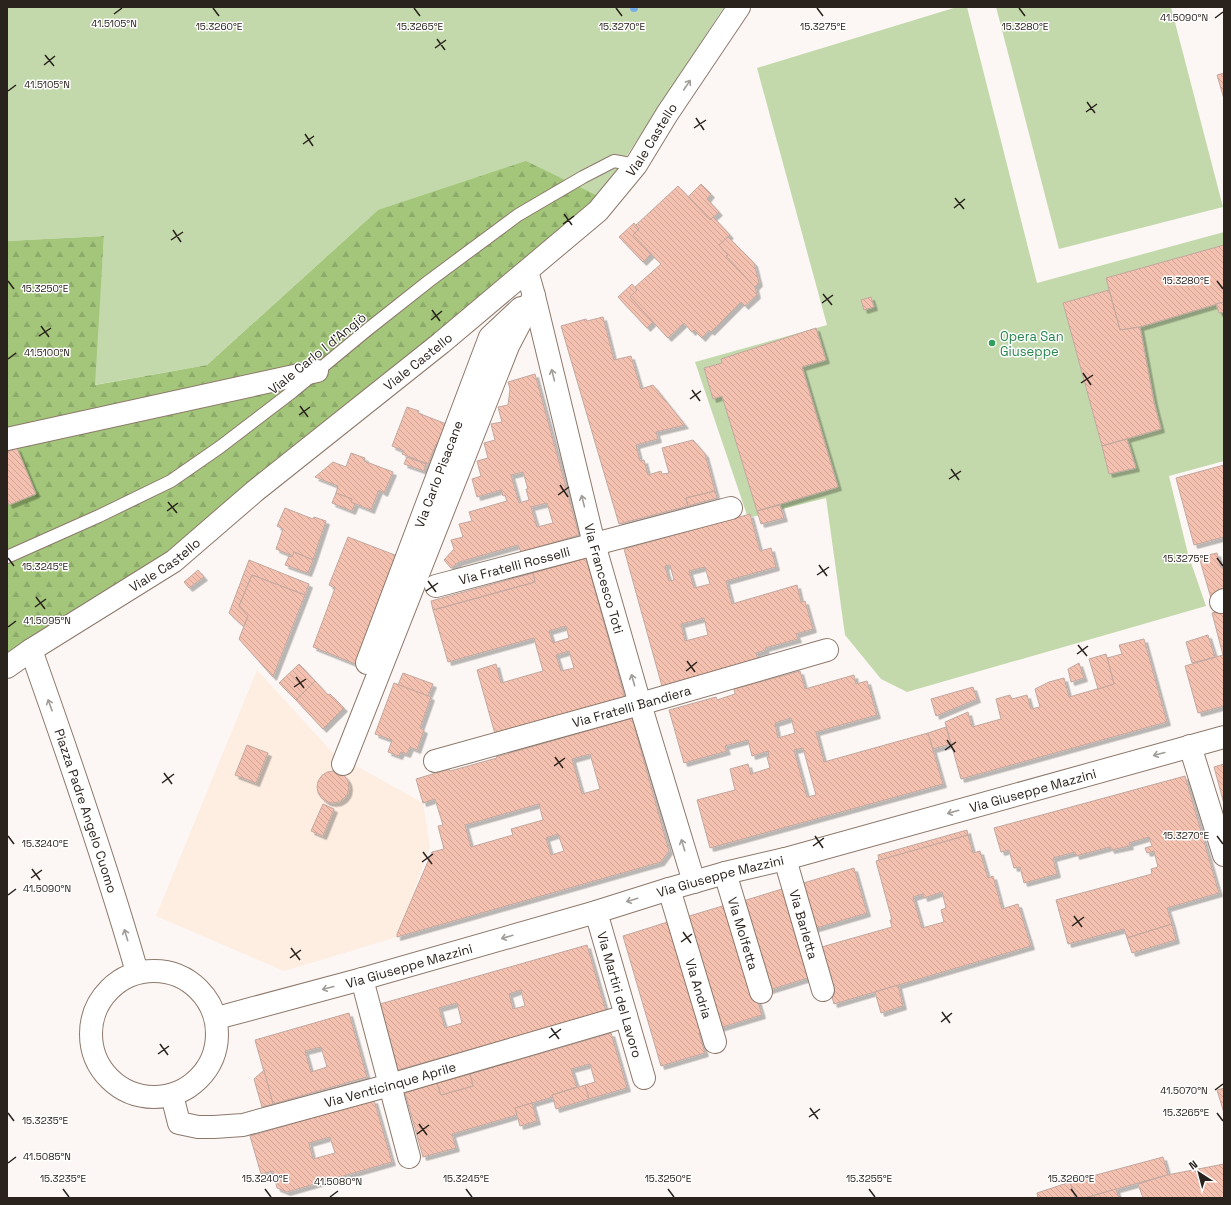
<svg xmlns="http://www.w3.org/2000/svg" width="1231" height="1205" font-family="'Space Grotesk',sans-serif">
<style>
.built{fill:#feede1}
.green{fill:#c3d9ab}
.forest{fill:url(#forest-firs)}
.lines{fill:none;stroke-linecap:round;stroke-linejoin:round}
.stream{stroke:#75adeb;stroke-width:8}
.building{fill:url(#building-back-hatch);stroke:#c1a8a0;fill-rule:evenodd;filter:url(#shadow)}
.lane-casing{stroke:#8d796c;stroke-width:14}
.street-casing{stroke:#8d796c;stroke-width:24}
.secondary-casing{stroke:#8d796c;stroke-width:24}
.lane{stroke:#fff;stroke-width:12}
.street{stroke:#fff;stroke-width:22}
.secondary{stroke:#fff;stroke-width:22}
.oneway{stroke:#9f9c99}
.ticks{fill:none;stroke:#2a221d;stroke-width:1.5}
.leisure-dot{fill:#2e9e5b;stroke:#fff;stroke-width:1.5}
.labels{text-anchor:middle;stroke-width:3;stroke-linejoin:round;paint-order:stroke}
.street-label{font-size:13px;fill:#2a221d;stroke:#fff}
.leisure-label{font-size:13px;fill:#27864d;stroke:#fff;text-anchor:start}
.ticks-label{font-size:10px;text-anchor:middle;fill:#2a221d;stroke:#fff;stroke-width:3;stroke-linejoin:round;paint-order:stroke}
</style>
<defs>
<pattern id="forest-firs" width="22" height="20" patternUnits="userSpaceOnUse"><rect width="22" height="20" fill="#a3c67a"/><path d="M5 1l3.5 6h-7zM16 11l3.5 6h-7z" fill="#8caa69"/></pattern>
<pattern id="building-back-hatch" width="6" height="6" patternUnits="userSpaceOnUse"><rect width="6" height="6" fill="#f4c0af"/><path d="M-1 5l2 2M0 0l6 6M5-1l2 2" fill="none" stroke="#d1a596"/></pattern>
<filter id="shadow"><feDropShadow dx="3.5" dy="3.5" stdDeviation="0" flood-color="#0004"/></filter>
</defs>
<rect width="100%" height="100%" fill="#fcf7f4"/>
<!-- built -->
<path class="built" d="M257 670 333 753 423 803 430 847 397 937 284 971 156 916Z"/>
<!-- green -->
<g class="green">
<path d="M7 7H724L600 197 378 210 207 365 94 385 104 236 7 241Z"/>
<path d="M957 7H967L1037 283 1224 232V461L1169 476 1188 554 1206 606 907 692 881 679 845 635 826 498 748 518 695 362 827 325 757 68Z"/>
<path d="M996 7H1171L1223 207 1059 249Z"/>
</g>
<!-- forest -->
<path class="forest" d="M526 161 600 197 171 561 7 666V241L104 236 95 385 207 365 378 210Z"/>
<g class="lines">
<!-- stream -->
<path class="stream" d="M634 8V7"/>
</g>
<!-- building -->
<g class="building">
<path d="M1224 73V99L1217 75Z"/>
<path d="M701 184 711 194 707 199 719 212 710 220 688 197Z"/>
<path d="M678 186 710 220 713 217 730 235 719 245 728 255 726 256 755 287 757 295 745 306 741 302 711 332 709 330 702 338 694 330 692 332 684 323 668 338 630 297 637 290 635 287 661 264 633 235 639 229 636 225Z"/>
<path d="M634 223 639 229 633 235 651 254 643 262 619 237Z"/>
<path d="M728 237 754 263 759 283 755 287 726 256 728 255 719 245Z"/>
<path d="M1224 245V302L1140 327 1120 330 1106 278Z"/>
<path d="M632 284 637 290 630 297 653 322 647 328 618 297Z"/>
<path d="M1109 290 1120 330 1140 327 1154 402 1161 429 1102 446 1063 303Z"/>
<path d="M871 297 874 307 864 310 861 300Z"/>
<path d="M1224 302V312L1219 313 1216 304Z"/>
<path d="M603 317 614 360 631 356 641 389 653 385 685 425 656 432 658 439 636 445 640 461 644 460 648 475 661 471 662 474 669 473 662 448 693 440 705 454 715 491 686 498 688 506 619 524 561 326 586 319 587 321Z"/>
<path d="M816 328 826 360 802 367 838 487 757 511 722 396 713 399 704 368 722 363 721 359Z"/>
<path d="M535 374 579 535 521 552 518 545 459 562 451 568 444 560 454 549 451 540 463 537 459 524 472 521 469 512 507 501 505 495 503 496 501 490 477 497 472 479 481 476 477 461 488 458 484 443 495 440 491 424 502 422 498 407 508 405 510 389 508 382ZM523 472 528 489H526L529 500 519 503 511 475ZM547 503 553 523 537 527 531 507Z"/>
<path d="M407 407 419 411 418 413 449 425 441 446 436 444 428 464 402 454 404 451 392 446Z"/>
<path d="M1127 439 1136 468 1109 474 1102 446Z"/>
<path d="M17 448 36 494 9 505 7 499V452Z"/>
<path d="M351 453 365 458 364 461 393 472 384 493 379 490 371 510 351 502 352 499 336 493 338 486 315 477 333 462 346 467Z"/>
<path d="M407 457 426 464 424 471 404 464Z"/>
<path d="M1224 465V537L1194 545 1176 478Z"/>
<path d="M715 491 717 498 688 506 686 498Z"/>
<path d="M336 493 352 499 351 502 355 504 352 511 332 503Z"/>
<path d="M780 505 784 518 761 524 757 511Z"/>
<path d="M285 508 313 519 314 517 326 521 313 560 294 552 293 556 276 549 283 529 277 526Z"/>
<path d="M750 514 760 551 771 548 776 567 726 581 732 604 797 585 801 602 805 601 813 629 796 634 798 639 765 648 766 650 756 653 759 663 663 690 624 549ZM670 565 674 580 669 581 665 566ZM705 567 710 584 694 588 689 571ZM704 618 708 635 685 641 681 624Z"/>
<path d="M348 537 400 557 358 665 313 647 335 588 329 585Z"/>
<path d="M294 552 313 560 308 573 285 565 289 556 292 557Z"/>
<path d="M1217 553 1221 568 1224 567V593L1211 598 1199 557Z"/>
<path d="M586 558 625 698 495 734 477 670 496 664 501 683 543 671 534 638 448 662 433 610 535 582 533 573ZM566 626 569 638 553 643 549 631ZM569 651 574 668 561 671 556 655Z"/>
<path d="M249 560 309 584 305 595 252 575 239 606 248 616 244 627 229 613Z"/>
<path d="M198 570 204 577 189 588 184 582Z"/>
<path d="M533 573 535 582 433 610 431 601Z"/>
<path d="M252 575 305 595 273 677 239 639 248 616 239 606Z"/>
<path d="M1224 610V706L1198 713 1185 666 1223 655 1212 613Z"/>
<path d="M1208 635 1215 657 1192 663 1186 642Z"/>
<path d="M1144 639 1167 722 961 779 945 722 968 712 972 727 1001 719 996 699 1010 695 1012 699 1027 695 1031 709 1040 707 1035 689 1049 682 1064 678 1069 697 1114 684 1107 658 1122 654 1119 645Z"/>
<path d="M1106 654 1114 684 1098 689 1089 659Z"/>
<path d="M1079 663 1084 678 1071 682 1068 669Z"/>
<path d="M299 664 315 681 296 700 279 683Z"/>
<path d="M800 671 805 689 854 675 856 684 867 681 877 715 816 732 824 762 928 733 943 784 710 848 697 800 735 790 730 769 748 764 751 774 770 768 767 757H769L768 751 752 756 748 740 725 746 727 751 684 763 669 710 716 697 717 700 735 694 734 689ZM791 718 795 733 778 738 775 723ZM803 748 816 795 807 797 794 750Z"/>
<path d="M403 673 433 684 428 696 398 685Z"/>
<path d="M315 681 328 695 330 694 344 708 323 729 296 700Z"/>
<path d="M394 683 431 697 420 728 424 730 417 750 410 747 407 754 401 752 399 756 388 752 392 740 375 734Z"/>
<path d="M973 687 977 699 936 716 931 699Z"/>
<path d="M632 718 669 851 661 862 397 937V934L432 852 444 849 438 826 443 825 435 799 423 803 416 779 449 769 450 771 497 758 496 757ZM590 754 600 789 582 794 572 759ZM539 804 543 820 511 829 513 835 471 847 465 825ZM558 834 564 851 551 855 546 838Z"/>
<path d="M946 727 951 744 933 749 928 733Z"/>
<path d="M247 745 268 753 256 783 235 775Z"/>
<path d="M1224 764V804L1214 767Z"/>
<circle cx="333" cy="787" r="16"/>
<path d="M1185 776 1219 893 1167 908 1172 924 1127 938 1124 929 1068 944 1056 900 1152 874 1151 869 1158 867 1154 851 1147 853 1145 848 1152 846 1149 837 1129 843 1130 846 1111 850 1110 847 1076 856 1075 852 1053 858 1057 874 1024 883 1020 867 1014 868 1009 850 1001 852 994 828Z"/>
<path d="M323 804 334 809 323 836 311 831Z"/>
<path d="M967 830 968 835 879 861 878 855Z"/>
<path d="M968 835 973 853 980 851 988 878 993 876 1002 909 1018 904 1031 946 834 1004 818 948 892 927 890 920H892L876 861ZM942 892 946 908 941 910 944 922 922 928 913 897 923 894 924 898Z"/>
<path d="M854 868 867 913 813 929 800 884Z"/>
<path d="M782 889 808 978 766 991 740 902Z"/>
<path d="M729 904 762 1015 719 1028 686 917Z"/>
<path d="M671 921 704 1032 699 1033 705 1053 661 1066 623 936Z"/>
<path d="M1172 924 1176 940 1132 953 1127 938Z"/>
<path d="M587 945 606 1011 398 1070 380 1004ZM521 990 525 1006 513 1009 509 994ZM457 1003 462 1023 445 1028 439 1008Z"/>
<path d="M898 985 903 1006 881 1013 875 992Z"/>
<path d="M349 1013 367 1077 273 1104 255 1040ZM321 1047 327 1067 311 1072 305 1051Z"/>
<path d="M611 1033 627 1088 589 1099 585 1085 595 1082 590 1064 571 1069 577 1087 552 1095 553 1097 515 1108 517 1115 452 1134 456 1148 423 1157 405 1093 437 1083 441 1095 473 1086 470 1074Z"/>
<path d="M264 1070 273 1104 262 1107 254 1079Z"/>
<path d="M470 1074 473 1086 441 1095 437 1083Z"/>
<path d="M585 1085 589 1099 556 1109 552 1095Z"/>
<path d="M1224 1088V1113L1217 1090Z"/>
<path d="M374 1100 392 1162 287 1192 277 1188 273 1171 261 1174 250 1136ZM330 1137 335 1153 313 1159 309 1143Z"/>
<path d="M532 1103 537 1121 520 1126 515 1108Z"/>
<path d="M1163 1157 1168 1174 1167 1175 1085 1198H1075L1070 1182Z"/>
<path d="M1224 1164V1198H1143L1138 1184 1167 1175Z"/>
<path d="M1070 1182 1075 1198H1038L1037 1193Z"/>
<path d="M1116 1189 1119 1198H1085Z"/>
</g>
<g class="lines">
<defs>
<path id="lane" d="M7 557 99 516 171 481 220 447 292 392 367 330 429 281 518 215 583 177 614 161 636 165"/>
<g id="street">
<path id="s1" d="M527 271 534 296 594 544 640 704 694 882"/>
<path d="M7 439 317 371"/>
<path id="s2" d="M436 586 731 508"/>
<path d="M1221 602 1224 600"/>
<path id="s3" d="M367 663 490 337 521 308"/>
<path d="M1190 746 1224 855"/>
<path id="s4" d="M435 761 640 704 827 650"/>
<path d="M343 764 508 346 534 296"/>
<path id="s5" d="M785 859 823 990"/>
<path id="s6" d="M725 873 761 992"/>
<path id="s7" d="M669 889 715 1042"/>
<path id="s8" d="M596 912 644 1078"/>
<path d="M362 979 409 1157"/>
<path id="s9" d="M172 1095 179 1123 198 1127H214L243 1125 390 1085 626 1016"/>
</g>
<g id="secondary">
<path id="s10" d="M31 650C69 757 106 864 137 972"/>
<path id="s11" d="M7 667 31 650 174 561 255 491 441 343 598 211 636 165 667 114 739 7"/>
<circle cx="154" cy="1034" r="63"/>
<path id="s12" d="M217 1018 362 979 596 912 669 889 725 873 785 859 1224 737"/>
</g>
</defs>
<!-- lane casing -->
<use href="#lane" class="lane-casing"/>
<!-- street casing -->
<use href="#street" class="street-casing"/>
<!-- secondary casing -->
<use href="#secondary" class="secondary-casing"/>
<!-- lane -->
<use href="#lane" class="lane"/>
<!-- street -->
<use href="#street" class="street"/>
<!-- secondary -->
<use href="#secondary" class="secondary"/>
</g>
<!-- one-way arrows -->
<defs><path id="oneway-shaft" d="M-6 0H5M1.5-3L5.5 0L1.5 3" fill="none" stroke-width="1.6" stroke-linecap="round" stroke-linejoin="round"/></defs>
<g class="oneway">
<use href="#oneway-shaft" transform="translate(687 85) rotate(-56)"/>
<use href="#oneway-shaft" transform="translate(553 375) rotate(-104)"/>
<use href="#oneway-shaft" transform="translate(583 501) rotate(-104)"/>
<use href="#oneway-shaft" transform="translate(633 680) rotate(-106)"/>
<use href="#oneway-shaft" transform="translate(50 705) rotate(-110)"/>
<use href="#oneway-shaft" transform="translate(1159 754) rotate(165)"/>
<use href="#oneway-shaft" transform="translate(953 812) rotate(164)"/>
<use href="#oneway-shaft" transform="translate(683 845) rotate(-107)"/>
<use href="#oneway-shaft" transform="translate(632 900) rotate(163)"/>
<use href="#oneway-shaft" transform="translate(126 935) rotate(-107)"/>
<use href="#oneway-shaft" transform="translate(507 937) rotate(164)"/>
<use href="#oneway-shaft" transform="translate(328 988) rotate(165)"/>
</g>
<!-- ticks -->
<path class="ticks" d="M213 8 219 16M414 8 420 16M616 8 622 16M817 8 823 16M1019 8 1025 16M114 14 122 8M1215 18 1223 12M437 39 445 50M435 48 446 40M45 55 54 66M44 65 55 56M8 91 16 85M1087 102 1095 113M1086 112 1097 104M696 118 704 130M694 128 706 120M305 134 313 146M303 144 314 136M955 198 964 209M954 208 965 199M564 214 572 225M563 224 574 216M173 230 181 242M171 240 183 232M8 281 14 289M1217 281 1223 289M823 294 832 305M822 303 833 295M432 310 440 321M431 320 442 311M41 326 49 337M39 336 51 328M8 359 16 353M1083 373 1091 385M1081 383 1093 375M692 390 700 401M690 399 701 391M300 406 308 417M299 415 310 407M951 469 959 480M949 479 961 471M560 485 568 497M558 495 569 487M168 502 177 513M167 511 178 503M8 558 14 566M1217 558 1223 566M819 565 827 576M817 575 829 567M428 581 436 592M426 591 438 583M36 597 45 609M35 607 46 599M8 627 16 621M1078 645 1087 656M1077 654 1088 646M687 661 695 672M686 671 697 662M296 677 304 688M294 687 306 679M947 740 955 752M945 750 956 742M555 757 563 768M554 766 565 758M164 773 172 784M162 783 174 774M8 836 14 844M815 836 823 848M1217 836 1223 844M813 846 824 838M423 852 432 864M422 862 433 854M32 869 40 880M31 878 42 870M8 895 16 889M1074 916 1082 927M1072 926 1084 917M683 932 691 943M681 942 692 934M291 948 300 960M290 958 301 950M942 1012 950 1023M941 1022 952 1013M551 1028 559 1039M549 1038 561 1029M160 1044 168 1055M158 1054 169 1046M1215 1090 1223 1084M810 1108 818 1119M8 1113 14 1121M1217 1113 1223 1121M809 1117 820 1109M419 1124 427 1135M417 1134 429 1125M8 1163 16 1157M63 1189 69 1197M265 1189 271 1197M466 1189 472 1197M668 1189 674 1197M869 1189 875 1197M1071 1189 1077 1197M330 1197 338 1191"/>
<!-- markers -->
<circle class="leisure-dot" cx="992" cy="343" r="4"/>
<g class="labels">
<!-- street labels -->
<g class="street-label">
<text dy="5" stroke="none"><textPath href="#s11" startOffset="837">Viale Castello</textPath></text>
<text transform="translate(317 353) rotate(-39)" y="5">Viale Carlo I d'Angiò</text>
<text dy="5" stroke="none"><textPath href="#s11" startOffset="513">Viale Castello</textPath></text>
<text dy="5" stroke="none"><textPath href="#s3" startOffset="202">Via Carlo Pisacane</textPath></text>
<text dy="5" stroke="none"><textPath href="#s11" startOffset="188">Viale Castello</textPath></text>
<text dy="5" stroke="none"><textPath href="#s2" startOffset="81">Via Fratelli Rosselli</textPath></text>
<text dy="5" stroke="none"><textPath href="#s1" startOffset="317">Via Francesco Toti</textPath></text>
<text dy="5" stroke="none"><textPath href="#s4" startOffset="204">Via Fratelli Bandiera</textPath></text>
<text dy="5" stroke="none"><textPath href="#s12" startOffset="847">Via Giuseppe Mazzini</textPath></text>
<text dy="5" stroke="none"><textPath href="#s10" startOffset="170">Piazza Padre Angelo Cuomo</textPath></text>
<text dy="5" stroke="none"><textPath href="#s12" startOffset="523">Via Giuseppe Mazzini</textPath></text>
<text dy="5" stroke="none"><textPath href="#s5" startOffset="68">Via Barletta</textPath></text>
<text dy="5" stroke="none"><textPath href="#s6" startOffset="63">Via Molfetta</textPath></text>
<text dy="5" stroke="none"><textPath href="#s12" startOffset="199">Via Giuseppe Mazzini</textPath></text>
<text dy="5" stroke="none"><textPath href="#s7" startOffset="104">Via Andria</textPath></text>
<text dy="5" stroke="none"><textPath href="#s8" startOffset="86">Via Martiri del Lavoro</textPath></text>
<text dy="5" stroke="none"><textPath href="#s9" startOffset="246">Via Venticinque Aprile</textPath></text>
</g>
<!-- leisure labels -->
<g class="leisure-label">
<text x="1000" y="341">Opera San<tspan x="1000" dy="15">Giuseppe</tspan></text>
</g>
</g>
<g class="ticks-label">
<text x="1184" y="21">41.5090°N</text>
<text x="114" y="27">41.5105°N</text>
<text x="219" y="30">15.3260°E</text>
<text x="420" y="30">15.3265°E</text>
<text x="622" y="30">15.3270°E</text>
<text x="823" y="30">15.3275°E</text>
<text x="1025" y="30">15.3280°E</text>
<text x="47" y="88">41.5105°N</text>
<text x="1186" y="284">15.3280°E</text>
<text x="45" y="292">15.3250°E</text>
<text x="47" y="356">41.5100°N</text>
<text x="1186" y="562">15.3275°E</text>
<text x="45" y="570">15.3245°E</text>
<text x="47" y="624">41.5095°N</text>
<text x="1186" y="839">15.3270°E</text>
<text x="45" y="847">15.3240°E</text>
<text x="47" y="892">41.5090°N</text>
<text x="1184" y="1094">41.5070°N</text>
<text x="1186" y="1116">15.3265°E</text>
<text x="45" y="1124">15.3235°E</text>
<text x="47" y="1160">41.5085°N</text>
<text x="63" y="1182">15.3235°E</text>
<text x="265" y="1182">15.3240°E</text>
<text x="466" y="1182">15.3245°E</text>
<text x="668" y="1182">15.3250°E</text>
<text x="869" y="1182">15.3255°E</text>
<text x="1071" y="1182">15.3260°E</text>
<text x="338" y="1185">41.5080°N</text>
</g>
<!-- border -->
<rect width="1231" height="1205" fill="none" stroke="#2a221d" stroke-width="16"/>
<!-- north arrow -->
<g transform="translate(1199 1173) rotate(324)" stroke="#ffffff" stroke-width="3" paint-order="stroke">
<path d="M0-3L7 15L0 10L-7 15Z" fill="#2a221d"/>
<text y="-6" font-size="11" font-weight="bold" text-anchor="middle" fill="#2a221d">N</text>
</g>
</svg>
